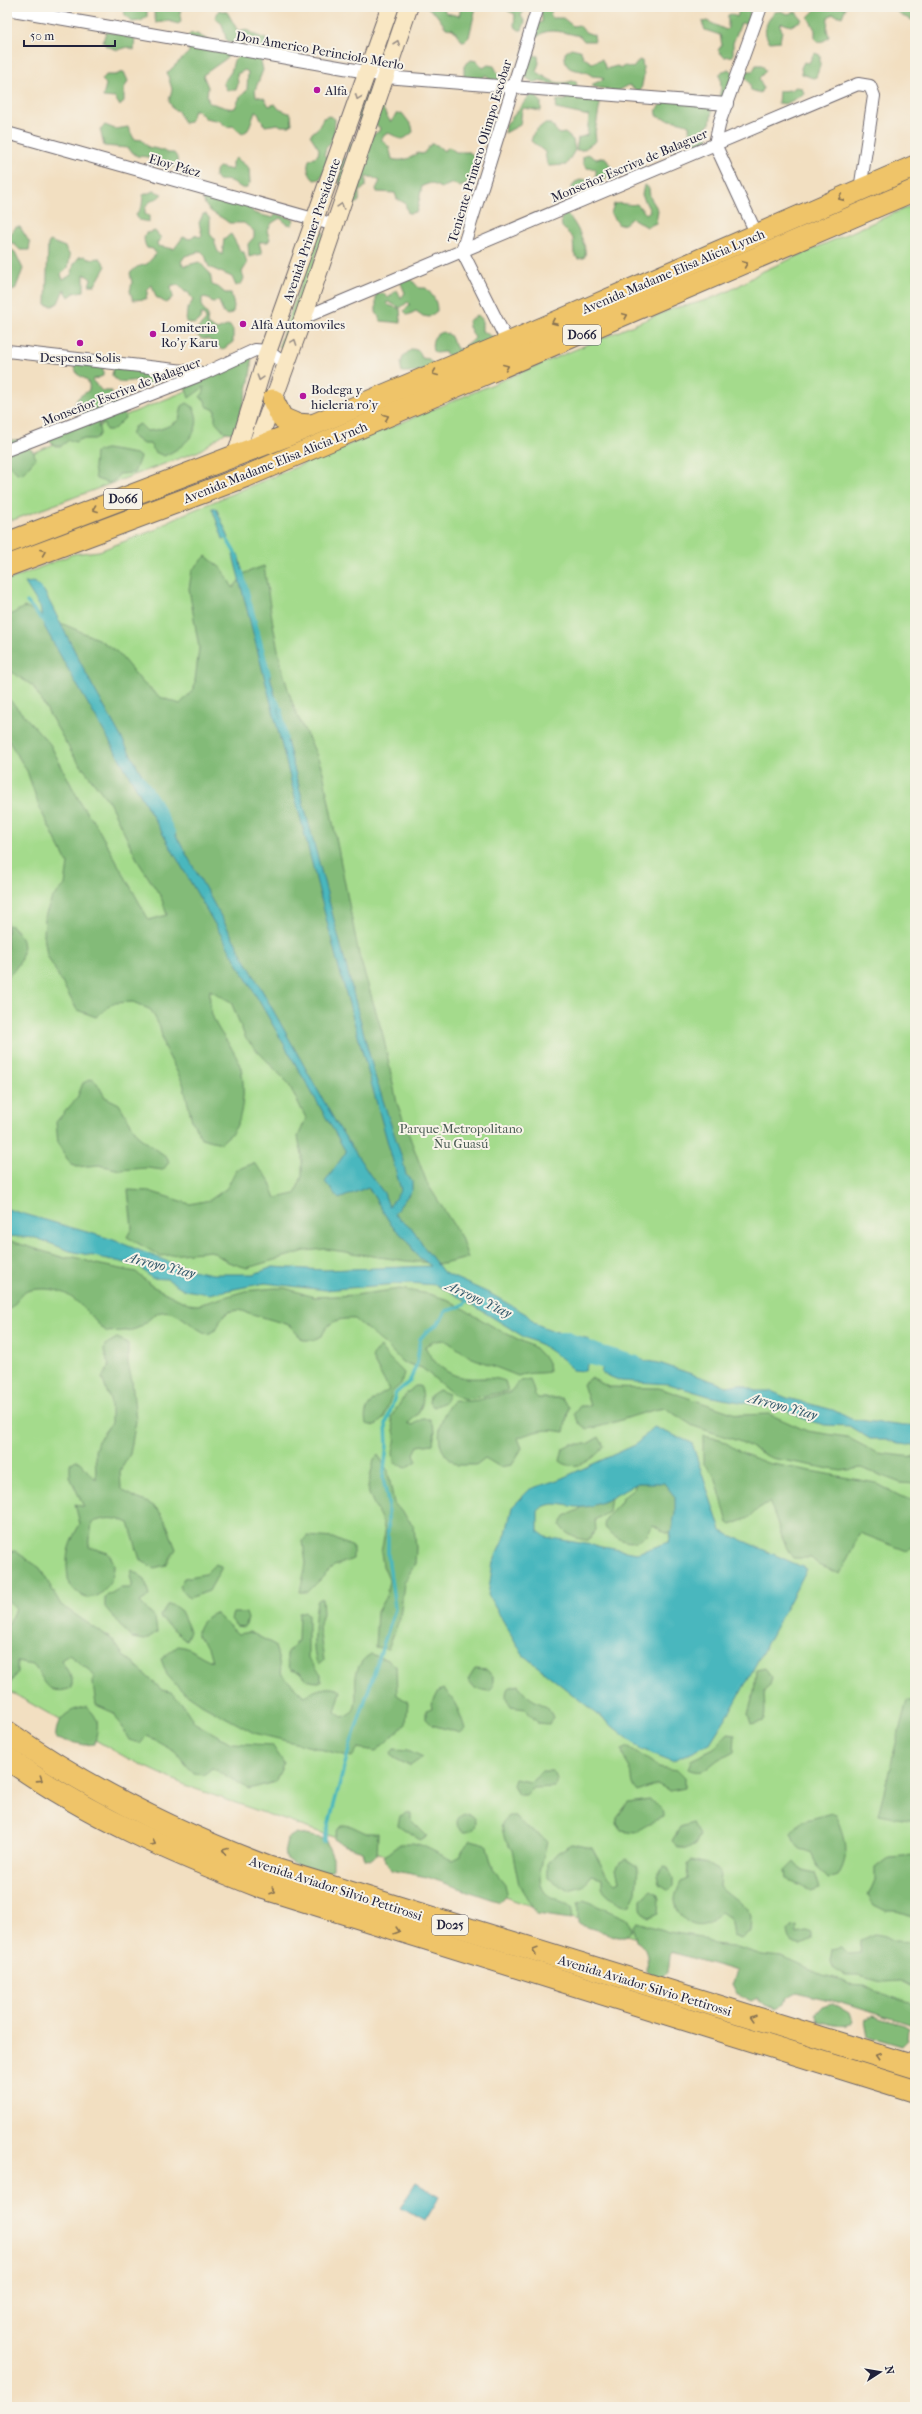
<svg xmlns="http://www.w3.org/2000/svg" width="922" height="2414" font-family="'IM FELL French Canon',serif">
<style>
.green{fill:#a4db8c;stroke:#637e64}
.forest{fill:#83bb78;stroke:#526e5a}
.water{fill:#48b7be;stroke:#356c7c;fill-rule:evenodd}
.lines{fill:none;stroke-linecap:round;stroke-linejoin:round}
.stream{stroke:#48b7be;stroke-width:3.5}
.river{stroke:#48b7be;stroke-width:22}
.minor-casing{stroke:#6b646a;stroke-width:14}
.secondary-casing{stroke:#6b646a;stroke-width:19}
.trunk-casing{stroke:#6b646a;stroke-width:23}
.motorway-casing{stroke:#6b646a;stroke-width:24}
.minor{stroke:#fff;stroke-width:12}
.secondary{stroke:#f9e7c3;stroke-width:17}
.trunk{stroke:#efc469;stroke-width:21}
.motorway{stroke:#efc469;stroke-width:22}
.oneway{stroke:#988e86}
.oneway2{stroke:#887352}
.poi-dot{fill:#b5179e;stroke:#f7f3e8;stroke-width:1.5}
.labels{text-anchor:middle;stroke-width:4;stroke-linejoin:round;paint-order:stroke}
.shield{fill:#f7f3e8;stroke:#62616f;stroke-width:1}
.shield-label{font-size:12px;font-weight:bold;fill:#22223b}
.street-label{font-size:13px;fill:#22223b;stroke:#f7f3e8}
.poi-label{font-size:13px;fill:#22223b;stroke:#f7f3e8;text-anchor:start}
.park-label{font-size:13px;fill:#495a53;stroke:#f7f3e8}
.water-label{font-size:14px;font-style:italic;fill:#2f5669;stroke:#f7f3e8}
</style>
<rect width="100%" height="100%" fill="#f7f3e8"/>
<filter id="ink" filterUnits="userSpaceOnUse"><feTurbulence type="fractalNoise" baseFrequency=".025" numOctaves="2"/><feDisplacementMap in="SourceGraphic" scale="8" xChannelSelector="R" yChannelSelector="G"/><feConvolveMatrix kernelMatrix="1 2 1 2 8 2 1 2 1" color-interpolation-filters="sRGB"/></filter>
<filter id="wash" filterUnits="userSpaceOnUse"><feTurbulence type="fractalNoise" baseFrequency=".012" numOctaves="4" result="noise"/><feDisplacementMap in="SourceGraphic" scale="16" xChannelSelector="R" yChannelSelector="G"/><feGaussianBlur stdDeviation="0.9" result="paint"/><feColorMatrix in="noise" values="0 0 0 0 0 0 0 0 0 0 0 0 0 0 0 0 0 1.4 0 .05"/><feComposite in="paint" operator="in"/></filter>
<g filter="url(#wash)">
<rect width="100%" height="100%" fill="#f2dfc1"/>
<!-- green -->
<g class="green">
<path d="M915 204V2023L522 1903 187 1786 127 1758 7 1690V581L73 554 99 551 157 529 170 520 674 308C705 303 734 291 759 273Z"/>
<path d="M322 232 324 233 285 348H281L279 346 319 233Z"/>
<path d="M241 369 226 432 199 451 13 520H10L7 515V463Z"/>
</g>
<!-- forest -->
<g class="forest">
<path d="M123 7H147V17L141 21 132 22 125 15Z"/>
<path d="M153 7 167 10 182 7 180 12 181 22 178 24 169 21 156 23Z"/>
<path d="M427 7H443L446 13 459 16 461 7H476L469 37 465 41H462L453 29 446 28 436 14Z"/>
<path d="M506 7H524L521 16 525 22 522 30H519L514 26 515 14 508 11Z"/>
<path d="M537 7H553L550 16 552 18H563L573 26 579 25 585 32 594 35 595 41H584L580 36C570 34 555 29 545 32 541 33 540 36 536 37L531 34 537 24 542 22V15Z"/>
<path d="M740 7H752L749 14 753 19 750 24 741 23 733 43V56L724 57 718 50 722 45 720 35 705 30 702 22 707 21 726 30 728 28V15L731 14 737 17Z"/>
<path d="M818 7H846L842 17 833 14 828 17 827 30 829 36C827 41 818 44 815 39V30L808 17Z"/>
<path d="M892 7H915V21L902 16Z"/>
<path d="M219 10 227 12 238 31 247 29 255 35 266 39V51L254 48 249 41 241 45 227 42 222 24 215 18Z"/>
<path d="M781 11 787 14 796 12 802 20 791 26 782 23 780 25 782 31 780 41 770 42C761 32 767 20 775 12Z"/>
<path d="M106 32 135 35 134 50 128 47 118 50 106 46 103 41Z"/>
<path d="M191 33 197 34 229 52 227 58 203 75 208 87 207 96 209 103C218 104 227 110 235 108L240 97 247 90 248 72 245 70 237 74 238 84 236 90H227L223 83 231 72 234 60 239 55 260 57 263 70 255 90 256 96 264 98 269 106 275 104 279 109 291 114 292 124 290 126H281L278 124 265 126 256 110 248 130 242 134 233 126 227 127 220 121 205 118 197 110H194L190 122 184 123 178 111 173 109 169 101 172 89 167 73 189 52 187 37Z"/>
<path d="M571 48 580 50 584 58 592 63 602 59 606 69 617 66 621 68 625 66 633 68 639 60 642 61 644 75 641 90 638 91 629 85 618 91 594 87 591 85 604 79 602 77 592 76C579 65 564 77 565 53Z"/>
<path d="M526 53 538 56 539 63 536 71C545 77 552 83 563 83 568 83 571 80 576 81L577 86 574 88 538 81 534 83 520 73Z"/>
<path d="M814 53 820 55V66L816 77 813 78 802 74 801 68 804 62 809 63Z"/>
<path d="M471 60 477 61 483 68 488 65 494 66 497 72 503 76 502 81 492 82 486 75 479 80 464 78V66Z"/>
<path d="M756 65H762L766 71 759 78 763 88 760 93 751 90 750 84 744 76 745 71H753Z"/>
<path d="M728 69 734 73 731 101 719 98 721 88 720 74Z"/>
<path d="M124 72 128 81 124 89V101L120 106 115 98 103 97 106 84 102 80 106 75H115Z"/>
<path d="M796 87 802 88 804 94 786 104 778 103 779 91 791 90Z"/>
<path d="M368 90C376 92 385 115 391 122L396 114 402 113 412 126 413 132C399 144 402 138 388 133L382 137V140L389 147 392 159C399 162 412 159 417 153L423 154 431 144 437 145 444 151 449 147 456 152H469L476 157 467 184 460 187 453 183 441 188 431 183 422 186 417 211 412 213H408L405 203 397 199 395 193 377 192 376 189 380 181 372 177H366V186L359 192V201L354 205 347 204C342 186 343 179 323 173L320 179 314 180C309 175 306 168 309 160L318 155 319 149 310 135 319 127 323 118 329 116 335 119 334 138 326 148 324 155 326 157 350 158 346 153 348 143 357 145 379 131 380 128 375 124 355 119Z"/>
<path d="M531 94 535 95 541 102V111L524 108 522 110 520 125 505 133 506 125Z"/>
<path d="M690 95H696L712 110 710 124 705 127 708 138 704 143 690 144 689 125C681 121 667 120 658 117 650 101 679 98 690 95Z"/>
<path d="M565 96 596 99 600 104 595 132 596 141 583 150H576L578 138 587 135 589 116 556 109 557 100H566Z"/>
<path d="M544 124H551L559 134 565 133 573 140 575 150 566 165 549 166 547 164 545 152 531 141 534 132Z"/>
<path d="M105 125 115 129 128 127 134 139 142 140 148 147 162 150 167 153H174C181 161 176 168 167 169L149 157 137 156 127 148 104 146 100 129Z"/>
<path d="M588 154 596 159 605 157 612 169 604 181H596V169L587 168 583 163V157Z"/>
<path d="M236 158 249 168 250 183 247 188C239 190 237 182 230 181 224 179 219 183 215 177V171L219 167 232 170V162Z"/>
<path d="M583 179 592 182 594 188 593 195 577 197 572 193V187L575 182Z"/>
<path d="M644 185 649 188 650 197 658 210 656 223 647 227 632 218 625 224 619 225 611 213 614 204C623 202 628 206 637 204L646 214 650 211 642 195Z"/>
<path d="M154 191 162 194C156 202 144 199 145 214L149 216V222L139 220 136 215 142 206 143 195Z"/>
<path d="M208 194 236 200 239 205 248 206 254 213 273 218 276 214 294 219 292 225 287 224 280 218 272 223 267 231 270 239 268 242H259L262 254 249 257 248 244 254 237V231L244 223H229C219 214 207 214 203 199Z"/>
<path d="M203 214H206L210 219V234L214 239C216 245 216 252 222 255L224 239 231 234 241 252H244L247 264 242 272 244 278 242 283 236 286 232 277 209 267 205 255 201 251 185 256 181 262 184 266 199 262C203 265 206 270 210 273L212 285 218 287 225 293H231L234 306 233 312 228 315 223 313 219 301 213 302 205 297 202 298V308L208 315 207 324 217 330 229 325 233 330V342L222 350 208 339H202L197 335 198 328 206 320 204 314H201L200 320 195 324 186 322 187 310 193 300 188 292H185L179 285H172L171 287 173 297 166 303 156 297 152 285 148 289 146 299 133 300 130 291 132 283 130 273 137 267 147 264 156 254 153 249 147 248C144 243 143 237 146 233L155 231 161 238 157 243 158 246 174 249 183 237 190 239 194 235 200 237 202 235 199 223Z"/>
<path d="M566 214C574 218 590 250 584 258L578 259 574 254 573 238 562 227 561 218Z"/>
<path d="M16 227H20L30 243 29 250H20L13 243H7V239Z"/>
<path d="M50 241 65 247 70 256 68 268 61 274 63 280 71 275 74 264 79 257 85 256 88 259 100 258 106 266 95 285H89L91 279 84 274V291L74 293 69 297 64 289 58 303 53 306 46 305 48 244Z"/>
<path d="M7 247 15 252 23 269 15 290 7 292Z"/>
<path d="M408 276 419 288H426C433 296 437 300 437 311L429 317 423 316 416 311 408 315 404 311 410 304 408 302 400 308 389 302 386 303 388 305 400 309 401 323 381 321 376 312V294L383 293 388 298 397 290 401 298 405 293 400 281Z"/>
<path d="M478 315 482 319V331L497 339 449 357 445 352 436 353 433 351C431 342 433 334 443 332L450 335 457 349H463L466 344 471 342 475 338 469 327 468 321Z"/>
<path d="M413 349 419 351 422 358 429 359 435 367 416 372H402C398 362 404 353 413 349Z"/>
<path d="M251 357C254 365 244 406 239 415L242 421 234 433 225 432 215 421V410L206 406 205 400 200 397 204 392V387L189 398 186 389 176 378 184 374Z"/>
<path d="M73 362 103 366V376L92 380 102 391H112L111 400 124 409 125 418 113 430H106L104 424H98L100 433 96 439H81L75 442 69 440 61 446H55L48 439 83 417 81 408H75C75 397 81 396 89 390 91 380 83 378 77 374Z"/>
<path d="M113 368 156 369 159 378 152 385 142 380 119 382 112 376Z"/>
<path d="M187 403 192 406C207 429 183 448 164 456L155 452 150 444H143L131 435 134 427 140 424 147 431C161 430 168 427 179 420L182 406Z"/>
<path d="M7 440H18L34 452 35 459 22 474 17 473 7 462Z"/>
<path d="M106 449 136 454 140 457 134 473 119 474 115 480 109 483 96 479 94 467 95 452Z"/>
<path d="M206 556 222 569 233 588 245 573 264 566C271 613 278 665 295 710 304 731 316 750 323 772L359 955 383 1035 397 1103 427 1183 461 1237 468 1258 443 1264 406 1261 325 1249 305 1251 247 1268 228 1262 211 1251 160 1256 127 1237 132 1228 128 1190 149 1191 190 1204 210 1200 227 1188 236 1170 254 1163 268 1178 276 1198 295 1194 302 1176V1155L298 1137 306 1118 288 1083 246 1039 231 1002 210 990C207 1027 228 1035 239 1063 246 1078 244 1112 236 1127 233 1133 226 1138 221 1143L201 1138 192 1121 183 1083 164 1047 160 1027 151 1010 133 1002 113 1003 96 1017 77 1010 47 955 44 936 45 916 52 898 65 885 68 864 40 809 27 771 7 738 8 698 50 744 82 806 95 823 149 920 167 915 161 897 139 863 109 802 73 755 33 686 7 669V617L24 607 100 640 117 652 144 684 160 697 180 704 194 689 199 648 189 589 192 570Z"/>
<path d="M10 925C30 939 25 963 7 977V926Z"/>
<path d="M92 1079 97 1083 105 1097 119 1104 139 1137 167 1157 169 1162 163 1170 147 1168 120 1170 99 1165 77 1167 71 1165 58 1144 56 1122 77 1098 83 1083Z"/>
<path d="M7 1240 65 1258 75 1257 96 1264 136 1272 152 1286 188 1304 198 1305 245 1291 275 1288H285L314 1297 355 1295 400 1289 429 1294 449 1300 497 1329 534 1347 548 1362 549 1372C538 1374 529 1372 518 1376L470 1357 445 1340 435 1341 425 1346C432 1363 449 1377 468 1378 481 1379 492 1376 505 1381L508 1391 474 1398 464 1399 454 1395 422 1368 402 1362 388 1347 355 1319C339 1318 328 1321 322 1336L313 1340H303L289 1325 239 1310 228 1312 221 1319 217 1329 208 1334C194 1329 183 1315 170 1312 155 1309 150 1321 138 1328 130 1332 117 1331 107 1332 86 1315 76 1290 46 1289 39 1289 33 1289 27 1291 20 1295 15 1306 7 1310Z"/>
<path d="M117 1338 128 1343V1364L132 1381 136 1421 130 1454 120 1471 121 1488C133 1500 145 1499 155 1507 167 1517 170 1536 176 1549L166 1565 154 1568 140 1560 129 1523C116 1517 104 1517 92 1523L89 1547 108 1553C110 1556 113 1560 114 1564 115 1580 102 1602 84 1597 79 1595 73 1588 69 1585 65 1558 66 1548 80 1524L75 1504 84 1507 70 1477V1464L76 1460C85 1464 87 1474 96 1479L95 1451 98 1441 111 1423V1403L102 1378 109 1366 104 1351 105 1345Z"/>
<path d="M381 1347C387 1358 396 1364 404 1373L401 1384 393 1391 384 1418 375 1426 366 1424C362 1406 375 1398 389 1390L372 1358 375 1352Z"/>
<path d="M591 1378 609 1387 659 1388 739 1415 769 1414 807 1431 847 1437 877 1453 915 1457V1484L901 1483 861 1468 841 1471 771 1458 741 1442 693 1426 665 1408C638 1412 614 1425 587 1429L579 1423 574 1414 580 1406H590L583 1384Z"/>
<path d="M530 1379 535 1395 538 1398H561L569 1407 564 1432C547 1428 534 1431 518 1438L522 1448 512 1465 500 1467 485 1458 476 1465H457C452 1460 442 1453 441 1446 436 1430 443 1411 454 1400 477 1404 488 1396 509 1393L520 1381Z"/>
<path d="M415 1386H420C427 1402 420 1414 408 1423L413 1425 422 1419H430L435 1430 433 1444 418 1446 414 1454 417 1461 406 1468 395 1463C390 1448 397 1445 395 1435 394 1429 392 1423 391 1417L406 1394Z"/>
<path d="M439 1390 449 1394 445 1402 434 1407 429 1403 430 1396Z"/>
<path d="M703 1436 720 1439 740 1452 767 1463 876 1483 900 1496 915 1501V1545L907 1551 860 1533 840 1574 819 1565 811 1558H793C780 1541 779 1521 769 1502L758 1509 749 1518 731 1525 728 1523 715 1476 703 1463Z"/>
<path d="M599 1437 604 1446C595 1459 575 1473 560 1461L563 1448 571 1444H587Z"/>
<path d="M378 1455 388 1471 394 1503 414 1526 416 1548 415 1564 404 1583 400 1618 388 1649 375 1647 377 1612 386 1596 389 1580 383 1566 381 1552 385 1533 383 1523 369 1494 368 1487 374 1459Z"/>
<path d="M638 1476 677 1478 678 1533H666L653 1525C650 1529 648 1534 646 1536 629 1549 616 1538 604 1527 604 1513 619 1510 622 1498L634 1489Z"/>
<path d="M607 1491 611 1497 609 1512 595 1520 596 1530 588 1540C579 1540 565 1535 560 1525L565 1516 580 1509 592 1494Z"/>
<path d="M307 1536 333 1538 353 1547V1559L334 1566 308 1592H300L306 1564 303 1541Z"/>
<path d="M15 1551 40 1568 61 1605 114 1641 124 1657 134 1662 137 1667 162 1690 171 1692 181 1702 195 1723 231 1743 272 1745 284 1763 275 1782 249 1789 212 1768 204 1775 194 1774 175 1751 147 1735 140 1743 129 1740 114 1713 96 1705 93 1684 94 1674 69 1655 61 1660 72 1678V1688C45 1697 47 1681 33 1665L17 1662V1672L7 1689V1627L16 1608 7 1600V1552Z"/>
<path d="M215 1564 221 1566V1569L209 1591 189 1598 179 1587 184 1578 205 1574Z"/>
<path d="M132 1570 145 1579 149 1596 140 1602 155 1618 157 1632 145 1640 131 1638 105 1607V1597L120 1588H132V1582L130 1577Z"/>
<path d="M322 1598 323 1613 319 1628 324 1660 319 1664C310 1659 315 1612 317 1601Z"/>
<path d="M167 1605H173L181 1611 190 1631 186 1640 161 1619 160 1616Z"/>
<path d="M305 1611 308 1614V1658L321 1674V1682C309 1682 308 1681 301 1673L291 1670C283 1658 287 1649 298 1641L299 1613Z"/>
<path d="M215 1613 238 1634 250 1632 275 1645 282 1675 304 1696C316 1690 328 1684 341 1691L335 1712 342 1717C372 1711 339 1672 371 1654L388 1660 396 1666 397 1695 408 1702 406 1724 376 1751 358 1748 352 1757 254 1733 203 1705 181 1690 167 1675 161 1659 178 1646C190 1647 200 1657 212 1661L208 1647 197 1636C198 1624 205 1617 215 1613Z"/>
<path d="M233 1613H246L248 1619 245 1627 236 1626 231 1619Z"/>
<path d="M765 1668 772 1677 770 1685 764 1690C764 1701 766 1710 764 1721L751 1724 748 1714 754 1692 756 1670Z"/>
<path d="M475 1669 487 1670 493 1677V1687L488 1691 476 1689 468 1680Z"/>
<path d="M518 1685C529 1698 531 1700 547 1706L553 1717 549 1724 538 1723 525 1709 511 1707C507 1701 504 1695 508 1688Z"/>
<path d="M444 1689C455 1700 461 1715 465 1729L460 1733 432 1725 426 1719V1710L432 1708 431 1704 438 1691Z"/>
<path d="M907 1700 915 1702V1821L878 1815Z"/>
<path d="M87 1707C102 1721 97 1726 95 1744L85 1745 56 1739C54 1720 69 1708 87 1707Z"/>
<path d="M727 1734 735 1735 734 1751C729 1754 724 1756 719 1759 707 1767 704 1776 688 1769L691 1760 714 1749Z"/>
<path d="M629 1747 659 1767 677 1770 685 1778V1788L670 1791 657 1784 638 1792C631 1784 633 1781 631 1771 629 1765 624 1762 622 1750Z"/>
<path d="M394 1749 408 1750 423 1757 410 1766 394 1758 391 1754Z"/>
<path d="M542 1771H553L558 1780 555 1787 533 1788 526 1795H518L513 1785 515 1779 530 1782Z"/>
<path d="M648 1800C659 1805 663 1804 663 1817L647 1824 636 1833 621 1831 616 1824 617 1817 628 1803Z"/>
<path d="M408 1812 411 1814V1820L427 1836 420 1840 398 1825 400 1816Z"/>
<path d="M833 1813 836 1814C846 1837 851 1854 838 1876L828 1879 819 1869 812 1854C799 1850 795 1846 791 1833L802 1821Z"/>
<circle cx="466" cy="1823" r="9"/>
<path d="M508 1816H516C524 1828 536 1831 547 1841 545 1856 532 1883 548 1895 555 1900 565 1901 572 1908L571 1919 537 1914 519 1885 512 1850 505 1840 501 1824Z"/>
<path d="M693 1823 700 1835 695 1845 686 1850 678 1847 672 1841 680 1827Z"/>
<path d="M344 1825 351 1826 366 1833H378L377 1855 370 1860 365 1859 363 1851 346 1846 334 1839 338 1829Z"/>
<path d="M296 1833 325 1839 333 1858V1869L322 1877 294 1864 286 1858 285 1848 287 1839Z"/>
<path d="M471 1840 486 1844 493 1869 505 1884 507 1894 500 1902 427 1877 391 1870 384 1857C411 1830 422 1848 453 1860L461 1856 462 1849Z"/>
<path d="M572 1844 592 1848 606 1874 615 1883 619 1881 616 1869 620 1862 626 1859 638 1867 636 1892 630 1905 627 1906C620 1904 603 1895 602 1887 602 1884 602 1881 602 1878L592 1875 583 1886 568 1890 548 1878V1863L557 1853Z"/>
<path d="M915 1855V1917L896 1911H886L874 1905 868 1896 875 1880V1868L889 1857Z"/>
<path d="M691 1860 707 1864 720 1872 719 1886 749 1910 751 1917 750 1931 741 1939 733 1936 730 1918 721 1912C717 1915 712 1922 707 1924 691 1931 676 1915 675 1900 675 1894 679 1887 681 1882L687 1879 688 1864Z"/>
<path d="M794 1862 800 1869 815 1873 820 1889 810 1892 802 1885 786 1879 785 1871Z"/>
<path d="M664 1867 668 1868 673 1878V1885L668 1890 659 1884 657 1875Z"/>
<path d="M651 1890 657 1894 659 1900 658 1913 649 1917C640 1913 641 1909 641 1899Z"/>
<path d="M584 1900 629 1920 632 1929 625 1937H618L578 1924V1904Z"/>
<path d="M637 1922 669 1932 701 1937 713 1944 734 1946 762 1955 781 1957 822 1975 839 1979 849 1984 865 1985 880 1993 913 2004 915 2024 913 2025 842 2003 796 1992 787 1997 785 2004 776 2009 759 2001V1998L751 2001 736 1993 732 1985 737 1971 671 1952C667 1968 673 1973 654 1978L647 1971C648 1958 648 1948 636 1941L633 1927Z"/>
<path d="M797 1926V1934L806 1932 812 1934V1939L802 1944 793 1943 788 1937 787 1932 791 1927Z"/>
<path d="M875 1934 885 1936 895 1941 915 1942V1988L902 1981 882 1982 858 1976H846L833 1969 830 1962 832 1949 842 1947 849 1954 860 1953 861 1940Z"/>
<path d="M833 2003 850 2013 853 2022C847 2029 827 2024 818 2021L815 2014 822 2006Z"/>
<path d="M873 2016 904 2025 909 2028 908 2040 902 2046 868 2036 865 2020Z"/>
</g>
<!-- water -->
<g class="water">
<path d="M212 508H216L229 538 223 539Z"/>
<path d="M238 554 375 1076 403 1161 406 1175 412 1180V1190L394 1214 414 1231 423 1246 444 1273 491 1294 526 1314 536 1324 554 1331 586 1338 595 1345 585 1371 572 1370 564 1360 542 1345 524 1337 463 1299 436 1285 408 1283 325 1290 265 1283 209 1294 185 1290 167 1279 151 1278 140 1266 70 1251 36 1238 7 1236V1209L111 1239 186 1269 212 1274H254L273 1267 324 1270 431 1266 416 1255 408 1241 392 1226 368 1187 339 1199 325 1182 346 1152 73 678 44 626 40 607 25 583 34 582 44 591 92 685 336 1123 370 1175 384 1193 389 1207 401 1190 337 961 233 555Z"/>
<path d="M608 1348 626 1357 659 1363 727 1386 739 1384 756 1391H771L787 1398 833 1410 851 1419 904 1426 915 1425V1445L898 1444 886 1439H870L849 1426 825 1425 806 1420 785 1410 712 1397 669 1384 621 1381 601 1373Z"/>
<path d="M654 1427 692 1443 721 1531 807 1569 734 1705 710 1743 672 1761 641 1749 523 1655 488 1595 493 1562 506 1534 512 1507 530 1489 560 1479 635 1445ZM638 1483H664L675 1497V1513L669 1542 637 1553 546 1537 538 1531V1511C552 1497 568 1509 585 1507 603 1505 622 1491 638 1483Z"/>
<path d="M416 2182 440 2196 425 2221 400 2207Z"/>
</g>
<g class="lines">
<!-- stream -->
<g class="stream">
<path d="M225 536 238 558"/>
<path d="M242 572 269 674"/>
<path d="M27 602 46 624"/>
<path d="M275 698 281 709 286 739"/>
<path d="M142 776 159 802 174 833"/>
<path d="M324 1842 349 1749 395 1609 388 1556V1502L383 1478 387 1445 386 1424 396 1393 410 1381 417 1363 420 1339 426 1332 438 1324 446 1311 460 1307 470 1299"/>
</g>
<!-- river -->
<path class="river" d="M564 1342 595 1355 633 1366"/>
</g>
</g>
<g filter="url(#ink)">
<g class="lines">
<defs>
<g id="minor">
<path d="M7 9 367 72 385 77 727 104"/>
<path d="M7 133 335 225"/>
<path d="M757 235 715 144 720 121 761 7"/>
<path d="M303 318 858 84 870 86 874 96 860 190"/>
<path d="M508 343 462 251 538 7"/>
<path d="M7 351 202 373"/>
<path d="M7 450 203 374 255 350 268 351 286 365"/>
</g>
<g id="secondary">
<path d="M256 448 303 318 409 7"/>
<path d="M236 455 268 351 390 7"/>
</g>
<g id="trunk">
<path d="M273 400 282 418 296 424 311 425"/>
<path d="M7 543 284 437 508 343 915 166"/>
<path d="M7 566 247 476 915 190"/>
</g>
<g id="motorway">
<path d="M7 1732C88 1789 175 1832 267 1867L915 2067"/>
<path d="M7 1758C86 1815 174 1853 264 1888L915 2091"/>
</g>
</defs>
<!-- minor casing -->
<use href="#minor" class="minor-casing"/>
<!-- secondary casing -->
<use href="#secondary" class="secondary-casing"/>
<!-- trunk casing -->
<use href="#trunk" class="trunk-casing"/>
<!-- motorway casing -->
<use href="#motorway" class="motorway-casing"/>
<!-- minor -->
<use href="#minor" class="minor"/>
<!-- secondary -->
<use href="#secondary" class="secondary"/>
<!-- trunk -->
<use href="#trunk" class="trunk"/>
<!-- motorway -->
<use href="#motorway" class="motorway"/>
</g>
<!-- one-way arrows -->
<defs><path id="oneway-chevron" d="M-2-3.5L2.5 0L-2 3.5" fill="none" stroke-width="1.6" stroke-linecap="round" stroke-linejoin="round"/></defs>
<g class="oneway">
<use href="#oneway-chevron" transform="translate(397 43) rotate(-71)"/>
<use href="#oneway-chevron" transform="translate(358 97) rotate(110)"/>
<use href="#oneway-chevron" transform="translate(341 206) rotate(-72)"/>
<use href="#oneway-chevron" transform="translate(294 342) rotate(-70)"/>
<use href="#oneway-chevron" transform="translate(260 378) rotate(107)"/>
</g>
<g class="oneway2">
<use href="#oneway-chevron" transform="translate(841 198) rotate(156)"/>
<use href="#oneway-chevron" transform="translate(745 264) rotate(-23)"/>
<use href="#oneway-chevron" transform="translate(625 316) rotate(-23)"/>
<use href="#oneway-chevron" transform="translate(554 322) rotate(156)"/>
<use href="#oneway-chevron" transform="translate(506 367) rotate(-23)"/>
<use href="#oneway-chevron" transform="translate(435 373) rotate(157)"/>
<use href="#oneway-chevron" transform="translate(386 417) rotate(-23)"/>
<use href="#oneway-chevron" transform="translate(95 509) rotate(159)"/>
<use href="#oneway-chevron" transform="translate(43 552) rotate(-21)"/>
<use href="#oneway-chevron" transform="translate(40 1779) rotate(33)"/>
<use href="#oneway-chevron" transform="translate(153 1843) rotate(26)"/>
<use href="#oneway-chevron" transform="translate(225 1851) rotate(-159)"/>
<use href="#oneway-chevron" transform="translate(273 1891) rotate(19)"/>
<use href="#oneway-chevron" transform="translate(397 1931) rotate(17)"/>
<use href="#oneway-chevron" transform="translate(535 1951) rotate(-163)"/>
<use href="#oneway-chevron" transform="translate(753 2018) rotate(-163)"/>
<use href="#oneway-chevron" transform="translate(878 2056) rotate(-163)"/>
</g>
</g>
<!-- markers -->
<g class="poi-dot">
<circle cx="317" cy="90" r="4"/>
<circle cx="243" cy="324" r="4"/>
<circle cx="153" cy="334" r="4"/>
<circle cx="80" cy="343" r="4"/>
<circle cx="303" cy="396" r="4"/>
</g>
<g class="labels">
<!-- shield labels -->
<g class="shield">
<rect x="563" y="325" width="38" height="20" rx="3"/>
<rect x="104" y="489" width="38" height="20" rx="3"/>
<rect x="432" y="1915" width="36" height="20" rx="3"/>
</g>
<g class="shield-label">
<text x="582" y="339">D066</text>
<text x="123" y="503">D066</text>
<text x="450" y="1929">D025</text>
</g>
<!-- street labels -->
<g class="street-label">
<text transform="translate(320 50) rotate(10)" y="5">Don Americo Perinciolo Merlo</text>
<text transform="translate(479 151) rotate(-73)" y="5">Teniente Primero Olimpo Escobar</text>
<text transform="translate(175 165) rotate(16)" y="5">Eloy Páez</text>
<text transform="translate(629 165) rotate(-23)" y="5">Monseñor Escriva de Balaguer</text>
<text transform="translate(311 230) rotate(-71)" y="5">Avenida Primer Presidente</text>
<text transform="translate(673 271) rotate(-23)" y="5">Avenida Madame Elisa Alicia Lynch</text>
<text transform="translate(121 391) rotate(-21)" y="5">Monseñor Escriva de Balaguer</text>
<text transform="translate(275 462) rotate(-22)" y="5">Avenida Madame Elisa Alicia Lynch</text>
<text transform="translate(336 1888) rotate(18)" y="5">Avenida Aviador Silvio Pettirossi</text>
<text transform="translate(645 1985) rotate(17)" y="5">Avenida Aviador Silvio Pettirossi</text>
</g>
<!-- poi labels -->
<g class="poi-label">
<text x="325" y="95">Alfa</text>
<text x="251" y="329">Alfa Automoviles</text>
<text x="161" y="332">Lomiteria<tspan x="161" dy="15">Ro'y Karu</tspan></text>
<text x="80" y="362" text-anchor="middle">Despensa Solis</text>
<text x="311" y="394">Bodega y<tspan x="311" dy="15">hieleria ro'y</tspan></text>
</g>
<!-- park labels -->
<g class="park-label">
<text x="461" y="1133">Parque Metropolitano<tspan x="461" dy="15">Ñu Guasú</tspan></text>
</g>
<!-- water labels -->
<g class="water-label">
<text transform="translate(161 1265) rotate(14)" y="5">Arroyo Ytay</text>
<text transform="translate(479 1299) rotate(25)" y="5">Arroyo Ytay</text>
<text transform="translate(783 1406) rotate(15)" y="5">Arroyo Ytay</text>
</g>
</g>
<!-- margin -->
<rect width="922" height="2414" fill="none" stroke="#f7f3e8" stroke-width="24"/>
<!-- north arrow -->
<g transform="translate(880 2372) rotate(78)" stroke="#f7f3e8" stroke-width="3" paint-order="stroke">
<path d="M0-3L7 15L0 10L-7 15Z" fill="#22223b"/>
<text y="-6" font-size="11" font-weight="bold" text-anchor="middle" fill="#22223b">N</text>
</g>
<!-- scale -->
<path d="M24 40v6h91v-6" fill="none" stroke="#22223b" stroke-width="2"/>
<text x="30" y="40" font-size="12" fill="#22223b" stroke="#f7f3e8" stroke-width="3" paint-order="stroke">50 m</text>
</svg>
